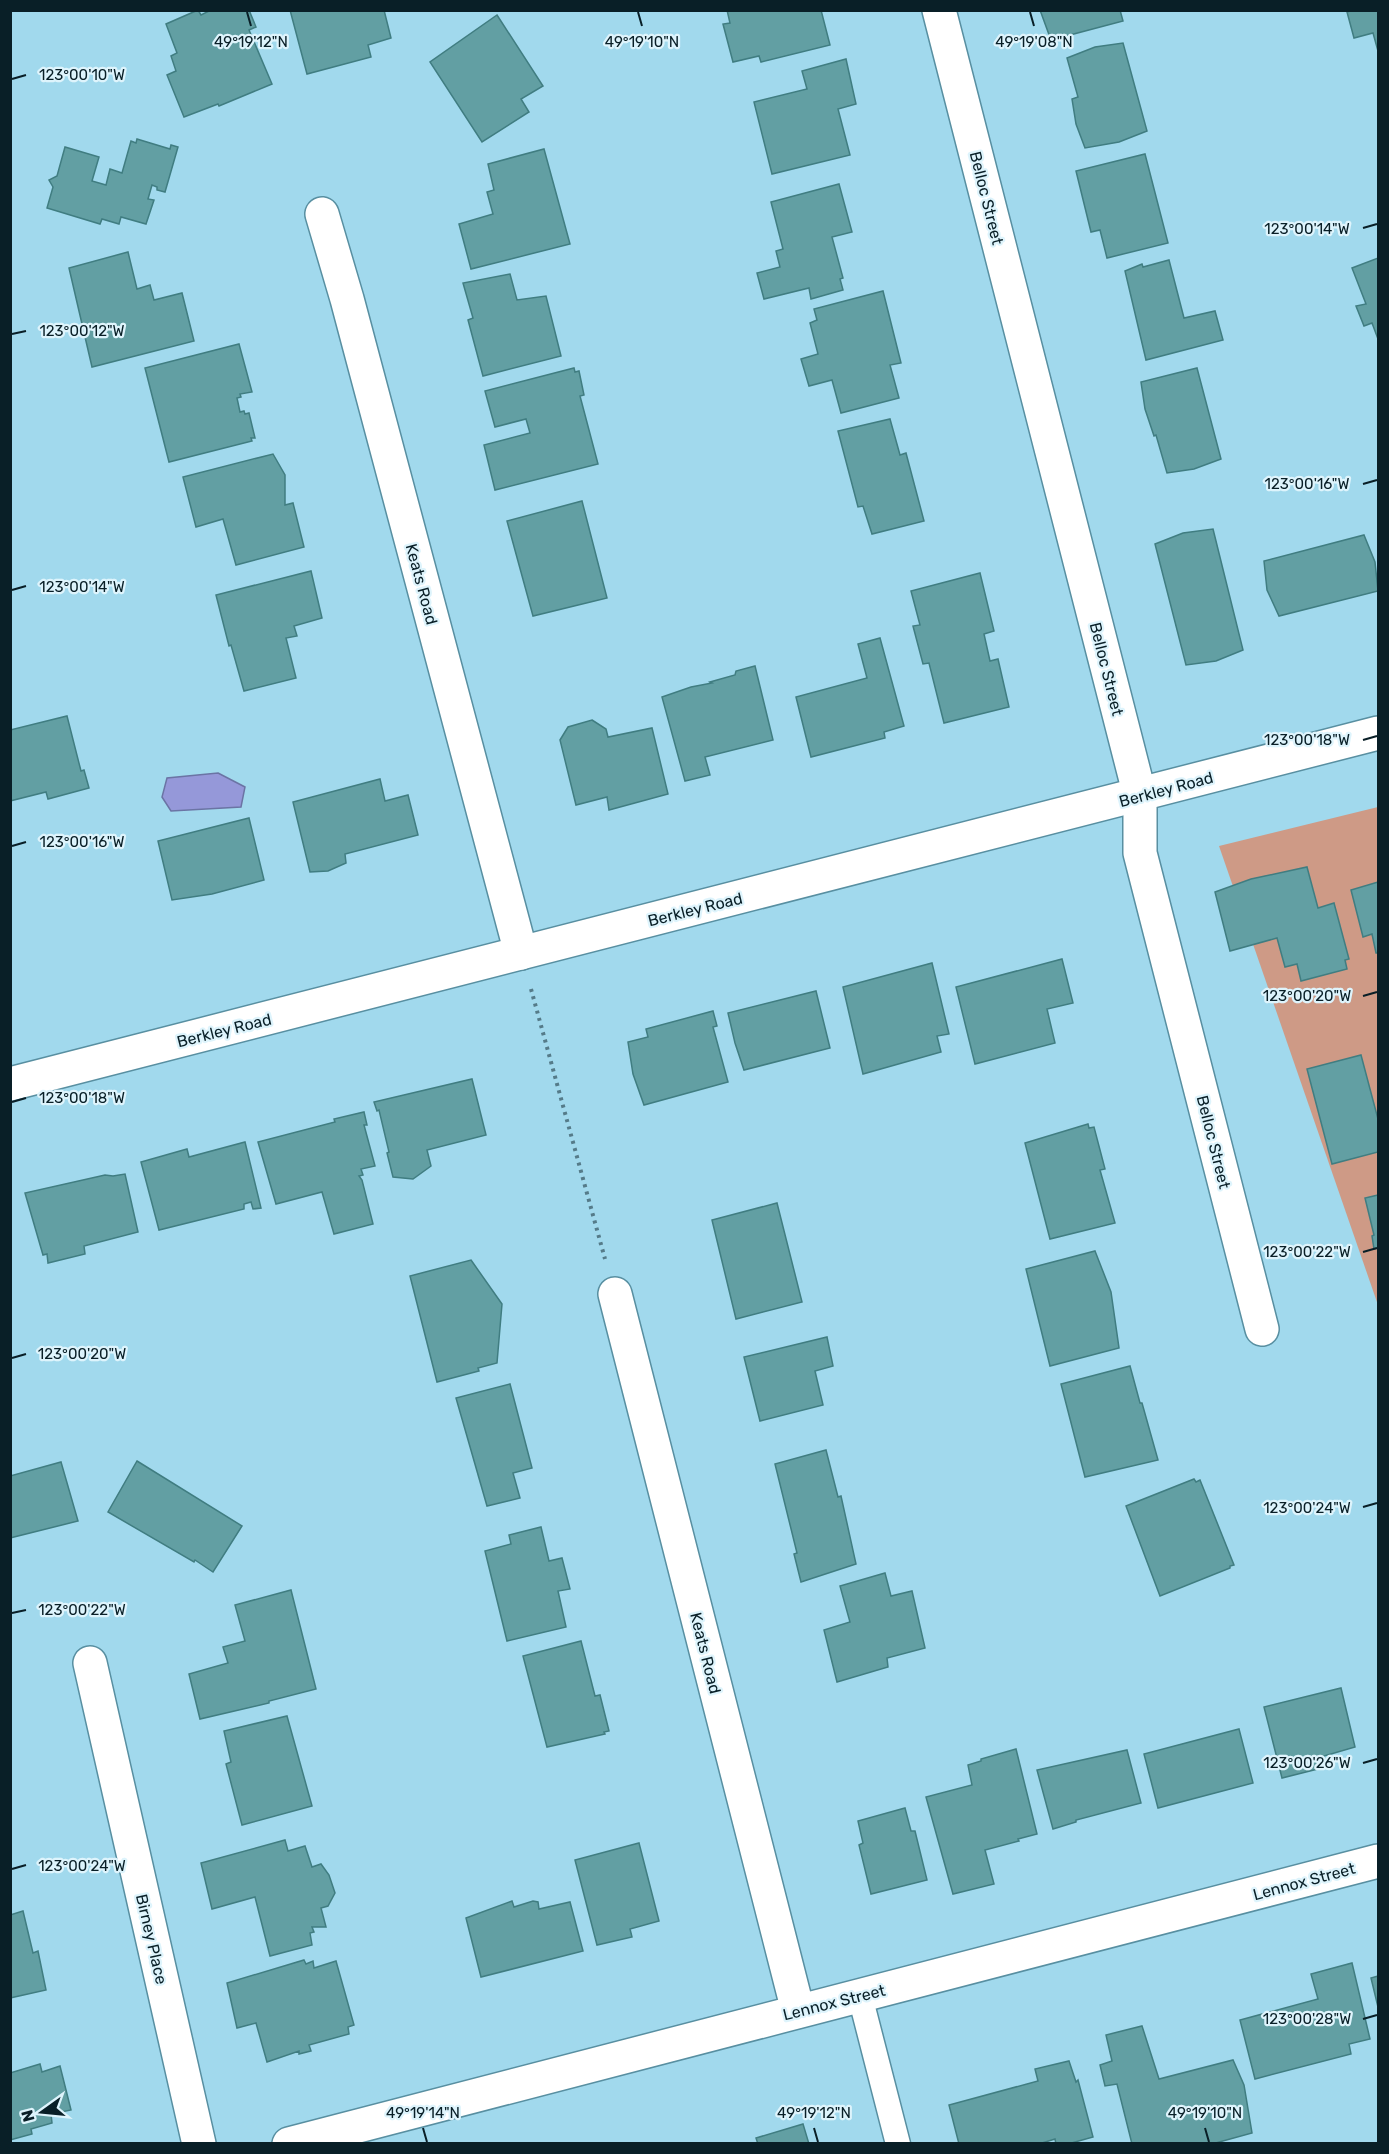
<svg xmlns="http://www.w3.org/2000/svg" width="1389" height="2154" font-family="Rubik,sans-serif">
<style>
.green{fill:#ce9a86}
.water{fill:#9598d9;stroke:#6b74a4;stroke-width:1.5}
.building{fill:#629fa3;stroke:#407d81;stroke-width:1.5}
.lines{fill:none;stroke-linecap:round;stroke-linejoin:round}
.lane-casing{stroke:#588fa1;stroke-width:27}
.street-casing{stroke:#588fa1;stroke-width:36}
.secondary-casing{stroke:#588fa1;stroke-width:36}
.path{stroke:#557b89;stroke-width:4;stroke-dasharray:3 4.5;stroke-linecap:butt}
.lane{stroke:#fff;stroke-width:24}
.street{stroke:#fff;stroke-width:33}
.secondary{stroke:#fff;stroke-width:33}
.ticks{fill:none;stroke:#091f27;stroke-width:2}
.labels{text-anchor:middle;stroke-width:4.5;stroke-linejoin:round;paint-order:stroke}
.street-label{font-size:16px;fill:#091f27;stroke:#def4fc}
.ticks-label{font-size:15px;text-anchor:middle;fill:#091f27;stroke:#def4fc;stroke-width:4.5;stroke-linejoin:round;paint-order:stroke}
</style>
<rect width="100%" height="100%" fill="#a1d9ed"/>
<!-- green -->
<path class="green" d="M1378 807V1305L1219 846Z"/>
<!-- water -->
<path class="water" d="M218 773 245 787 241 807 171 811 162 797 167 778Z"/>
<!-- building -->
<g class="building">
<path d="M198 10 201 15 211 10H249L256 27 249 30 272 84 219 106 218 104 184 117 167 75 176 71 171 56 177 53 166 24Z"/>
<path d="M290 10H384L391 38 368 45 371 57 307 74Z"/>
<path d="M727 10H821L830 45 761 62 759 56 733 62 723 24 730 23Z"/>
<path d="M1040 10H1120L1123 21 1051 40Z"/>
<path d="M1353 10H1378V51L1373 33 1354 38 1347 12Z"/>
<path d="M497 15 543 86 521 99 529 112 482 142 430 62Z"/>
<path d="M1123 43 1147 131 1119 142 1085 148 1076 124 1072 99 1078 97 1067 58 1095 47Z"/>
<path d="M846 59 856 104 838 109 850 155 772 174 754 102 807 89 802 71Z"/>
<path d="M137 139 170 149 171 145 178 147 165 192 157 190V187L152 185 148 199 154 200 146 224 121 217 119 224 102 219 100 224 47 208 53 187 49 180 57 176 65 147 99 157 92 181 106 185 110 169 122 173 131 141 136 143Z"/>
<path d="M544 149 570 244 471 269 459 224 493 214 487 192 494 190 488 164Z"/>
<path d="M1145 154 1168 243 1107 258 1100 230 1091 232 1076 171Z"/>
<path d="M839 184 852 232 832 237 843 278 840 279 843 290 811 299 809 288 764 299 757 273 780 267 776 251 783 249 771 202Z"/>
<path d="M128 252 137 289 150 285 154 300 182 293 194 341 92 367 69 268Z"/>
<path d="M1378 258V339L1372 323 1364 326 1356 306 1366 304 1352 268Z"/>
<path d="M1169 260 1184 318 1215 311 1223 340 1146 360 1125 271 1142 264 1143 267Z"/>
<path d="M510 274 517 300 546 296 561 356 483 376 468 320 473 318 463 283Z"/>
<path d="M883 291 901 363 890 365 899 398 841 413 832 380 809 386 801 359 818 354 810 323 817 320 814 309Z"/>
<path d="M239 344 252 392 240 394 241 397 237 398 240 412 244 411 245 414 249 413 255 438H251L252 441 169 462 145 368Z"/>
<path d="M574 368 575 372 579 371 584 395 580 396 598 464 495 490 484 445 530 433 526 419 495 427 485 391Z"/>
<path d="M1197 368 1221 459 1194 469 1167 473 1156 435 1154 436 1145 409 1141 382Z"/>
<path d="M890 419 900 455 906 453 924 521 872 534 863 506 858 507 838 431Z"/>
<path d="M273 454 285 475V505L293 503 304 547 236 565 223 519 196 527 183 477Z"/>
<path d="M582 501 607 598 533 616 507 521Z"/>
<path d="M1213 529 1243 650 1216 661 1186 665 1155 544 1183 533Z"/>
<path d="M1364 535 1375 562 1378 591 1279 616 1267 590 1264 561Z"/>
<path d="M311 571 322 618 294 626 297 636 286 638 296 678 244 691 231 645 229 646 216 595Z"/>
<path d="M980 573 994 631 984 634 990 661 998 659 1009 707 944 723 929 663 923 664 913 626 920 625 911 591Z"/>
<path d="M880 638 904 726 884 732 885 738 811 757 796 697 867 678 858 644Z"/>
<path d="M755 666 773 740 705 757 710 775 685 781 662 697 691 687 712 683 710 682 735 675 736 671Z"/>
<path d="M67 716 81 771 84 770 89 788 48 799 46 792 10 801V730Z"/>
<path d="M592 720 606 729 608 737 652 728 668 794 609 810 607 797 576 805 560 740 568 727Z"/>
<path d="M380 779 385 801 408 795 418 835 345 854 346 863 328 871 310 872 293 802Z"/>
<path d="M249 818 264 880 212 894 172 900 158 841Z"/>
<path d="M1307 867 1318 908 1334 903 1349 959 1345 960 1347 969 1301 981 1297 964 1285 967 1277 938 1230 951 1215 892 1251 879Z"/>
<path d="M1378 882V953H1376L1372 934 1363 937 1351 890Z"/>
<path d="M1062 959 1073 1003 1047 1009 1055 1043 975 1064 956 987Z"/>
<path d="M932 963 949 1034 937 1036 941 1052 863 1074 843 987Z"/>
<path d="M816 991 830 1048 744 1070 735 1043 728 1013Z"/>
<path d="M713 1011 717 1026 713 1027 728 1082 644 1105 633 1074 628 1042 648 1037 646 1029Z"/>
<path d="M1361 1055 1378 1119V1152L1332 1164 1307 1069Z"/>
<path d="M472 1079 486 1135 427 1150 431 1166 413 1179 393 1177 387 1153 389 1152 379 1110 377 1111 374 1102Z"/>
<path d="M364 1112 367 1125H364L375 1166 361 1169 363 1175 359 1176 362 1180 373 1224 334 1234 322 1192 276 1204 258 1142 335 1122 334 1119Z"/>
<path d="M1088 1124 1089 1128 1094 1127 1105 1169 1100 1170 1115 1223 1050 1239 1025 1143Z"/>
<path d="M245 1142 261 1208 253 1209 251 1202 244 1204V1209L159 1230 141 1162 187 1149 189 1157Z"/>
<path d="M125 1174 138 1232 84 1246 85 1254 48 1263 47 1254 43 1255 25 1193 105 1175 113 1176Z"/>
<path d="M1378 1195V1251V1248L1374 1249 1372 1236 1374 1235 1365 1198Z"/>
<path d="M777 1203 802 1302 736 1319 712 1220Z"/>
<path d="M1095 1251 1111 1292 1119 1348 1050 1366 1026 1269Z"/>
<path d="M471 1260 502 1304 497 1363 478 1368 479 1371 437 1382 410 1276Z"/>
<path d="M827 1337 833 1366 815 1371 823 1405 760 1421 744 1357Z"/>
<path d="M1130 1366 1140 1403H1142L1158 1460 1085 1477 1061 1384Z"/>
<path d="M510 1384 532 1468 513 1473 520 1498 487 1506 456 1398Z"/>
<path d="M826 1450 838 1497 841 1496 856 1564 801 1582 794 1554 797 1553 775 1464Z"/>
<path d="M137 1461 242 1526 213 1572 195 1560 194 1562 108 1512Z"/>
<path d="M61 1462 78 1521 10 1538V1476Z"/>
<path d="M1194 1479 1196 1482 1200 1480 1234 1565 1230 1566V1568L1160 1596 1126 1506Z"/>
<path d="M541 1527 549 1561 562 1558 570 1589 558 1591 566 1627 507 1641 485 1551 511 1544 509 1535Z"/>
<path d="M885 1573 891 1596 912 1591 925 1648 887 1658 888 1667 837 1682 824 1630 850 1622 840 1586Z"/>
<path d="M291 1590 316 1689 269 1701V1703L200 1719 189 1674 228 1663 223 1647 245 1641 235 1605Z"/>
<path d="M581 1641 595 1696 600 1695 609 1731 604 1732 605 1734 547 1747 523 1656Z"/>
<path d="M1341 1688 1355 1747 1324 1756 1326 1767 1282 1778 1264 1707Z"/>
<path d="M287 1716 312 1806 242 1825 226 1764 231 1762 224 1731Z"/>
<path d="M1239 1729 1253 1783 1158 1808 1144 1754Z"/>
<path d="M1016 1749 1037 1834 1018 1839 1019 1841 985 1850 994 1884 953 1894 926 1797 972 1785 968 1765 981 1761V1759Z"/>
<path d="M1127 1750 1141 1803 1076 1820V1822L1053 1829 1037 1770Z"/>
<path d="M905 1808 911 1831H915L927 1880 871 1894 859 1845 863 1843 858 1821Z"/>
<path d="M285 1840 288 1851 305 1846 312 1867 321 1864 329 1875 335 1893 328 1906 321 1908 326 1927H312L314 1932 310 1933 312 1945 270 1956 255 1897 212 1909 201 1863Z"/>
<path d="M639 1843 659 1921 630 1929 632 1937 597 1945 575 1860Z"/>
<path d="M512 1901 514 1907 533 1901 538 1902 539 1909 570 1902 583 1951 481 1977 466 1918Z"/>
<path d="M23 1911 33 1953 38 1951 46 1990 10 1998V1915Z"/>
<path d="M304 1960 306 1964 313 1961 314 1968 336 1961 354 2025 348 2027 349 2034 309 2045 311 2051 299 2054V2051L267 2062 256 2023 237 2028 227 1983Z"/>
<path d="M1352 1963 1370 2039 1349 2044 1351 2054 1255 2079 1240 2020 1318 1999 1311 1974Z"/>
<path d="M1378 1976V2007L1371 1978Z"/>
<path d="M1142 2026 1159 2079 1233 2060 1244 2085 1252 2133 1212 2144H1132L1117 2084 1105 2086 1100 2065 1112 2061 1106 2035Z"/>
<path d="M1069 2061 1076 2082 1078 2080 1093 2137 1068 2144H1056L1055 2139 1039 2144H959L949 2105 1038 2081 1035 2069Z"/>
<path d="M40 2064 42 2072 60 2066 71 2110 51 2114 52 2123 31 2129 32 2134 10 2140V2073Z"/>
<path d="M803 2124 809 2144H758L756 2138Z"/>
</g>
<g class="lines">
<defs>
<path id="lane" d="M860 1996 898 2144"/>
<g id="street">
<path d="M939 10 1140 796V853L1262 1329"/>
<path d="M322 214 347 299 521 953"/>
<path d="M615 1294 798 2011"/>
<path d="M90 1663 199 2144"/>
<path d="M289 2144 1378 1861"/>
</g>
<path id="secondary" d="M10 1084 1378 733"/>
</defs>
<!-- lane casing -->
<use href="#lane" class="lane-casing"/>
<!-- street casing -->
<use href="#street" class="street-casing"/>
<!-- secondary casing -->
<use href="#secondary" class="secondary-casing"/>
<!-- path -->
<path class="path" d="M531 989 605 1259"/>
<!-- lane -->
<use href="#lane" class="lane"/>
<!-- street -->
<use href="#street" class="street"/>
<!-- secondary -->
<use href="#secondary" class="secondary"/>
</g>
<!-- ticks -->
<path class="ticks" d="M247 12 251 26M638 12 642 26M1030 12 1034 26M12 79 26 75M1363 228 1377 224M12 334 26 331M1363 484 1377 480M12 590 26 586M1363 740 1377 736M12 846 26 842M1363 996 1377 992M12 1102 26 1098M1363 1252 1377 1248M12 1358 26 1354M1363 1507 1377 1503M12 1613 26 1610M1363 1763 1377 1759M12 1869 26 1865M1363 2019 1377 2015M423 2128 427 2142M814 2128 818 2142M1205 2128 1209 2142"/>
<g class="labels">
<!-- street labels -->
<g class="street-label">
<text transform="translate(987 198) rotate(76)" y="6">Belloc Street</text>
<text transform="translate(422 584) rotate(75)" y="6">Keats Road</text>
<text transform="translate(1107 669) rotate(76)" y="6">Belloc Street</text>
<text transform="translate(1166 789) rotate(-15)" y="6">Berkley Road</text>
<text transform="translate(695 909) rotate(-14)" y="6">Berkley Road</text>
<text transform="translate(224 1030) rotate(-14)" y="6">Berkley Road</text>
<text transform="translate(1214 1142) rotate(76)" y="6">Belloc Street</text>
<text transform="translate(706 1653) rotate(76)" y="6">Keats Road</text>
<text transform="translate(1304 1881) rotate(-15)" y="6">Lennox Street</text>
<text transform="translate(152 1939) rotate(77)" y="6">Birney Place</text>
<text transform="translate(834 2002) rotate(-14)" y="6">Lennox Street</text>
</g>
</g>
<g class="ticks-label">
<text x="251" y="47">49°19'12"N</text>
<text x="642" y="47">49°19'10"N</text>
<text x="1034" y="47">49°19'08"N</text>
<text x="82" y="80">123°00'10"W</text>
<text x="1307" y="234">123°00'14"W</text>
<text x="82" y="336">123°00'12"W</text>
<text x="1307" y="489">123°00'16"W</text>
<text x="82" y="592">123°00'14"W</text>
<text x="1307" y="745">123°00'18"W</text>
<text x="82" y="847">123°00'16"W</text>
<text x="1307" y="1001">123°00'20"W</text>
<text x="82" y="1103">123°00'18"W</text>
<text x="1307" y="1257">123°00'22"W</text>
<text x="82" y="1359">123°00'20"W</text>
<text x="1307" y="1513">123°00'24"W</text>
<text x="82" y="1615">123°00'22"W</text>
<text x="1307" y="1768">123°00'26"W</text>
<text x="82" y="1871">123°00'24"W</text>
<text x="1307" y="2024">123°00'28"W</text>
<text x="423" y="2118">49°19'14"N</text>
<text x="814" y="2118">49°19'12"N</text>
<text x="1205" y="2118">49°19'10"N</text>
</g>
<!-- border -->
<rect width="1389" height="2154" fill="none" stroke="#091f27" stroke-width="24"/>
<!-- north arrow -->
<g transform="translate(42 2112) rotate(255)" stroke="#def4fc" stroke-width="4.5" paint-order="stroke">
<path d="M0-4.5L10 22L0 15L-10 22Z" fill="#091f27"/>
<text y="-9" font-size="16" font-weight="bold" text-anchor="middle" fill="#091f27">N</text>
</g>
</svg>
